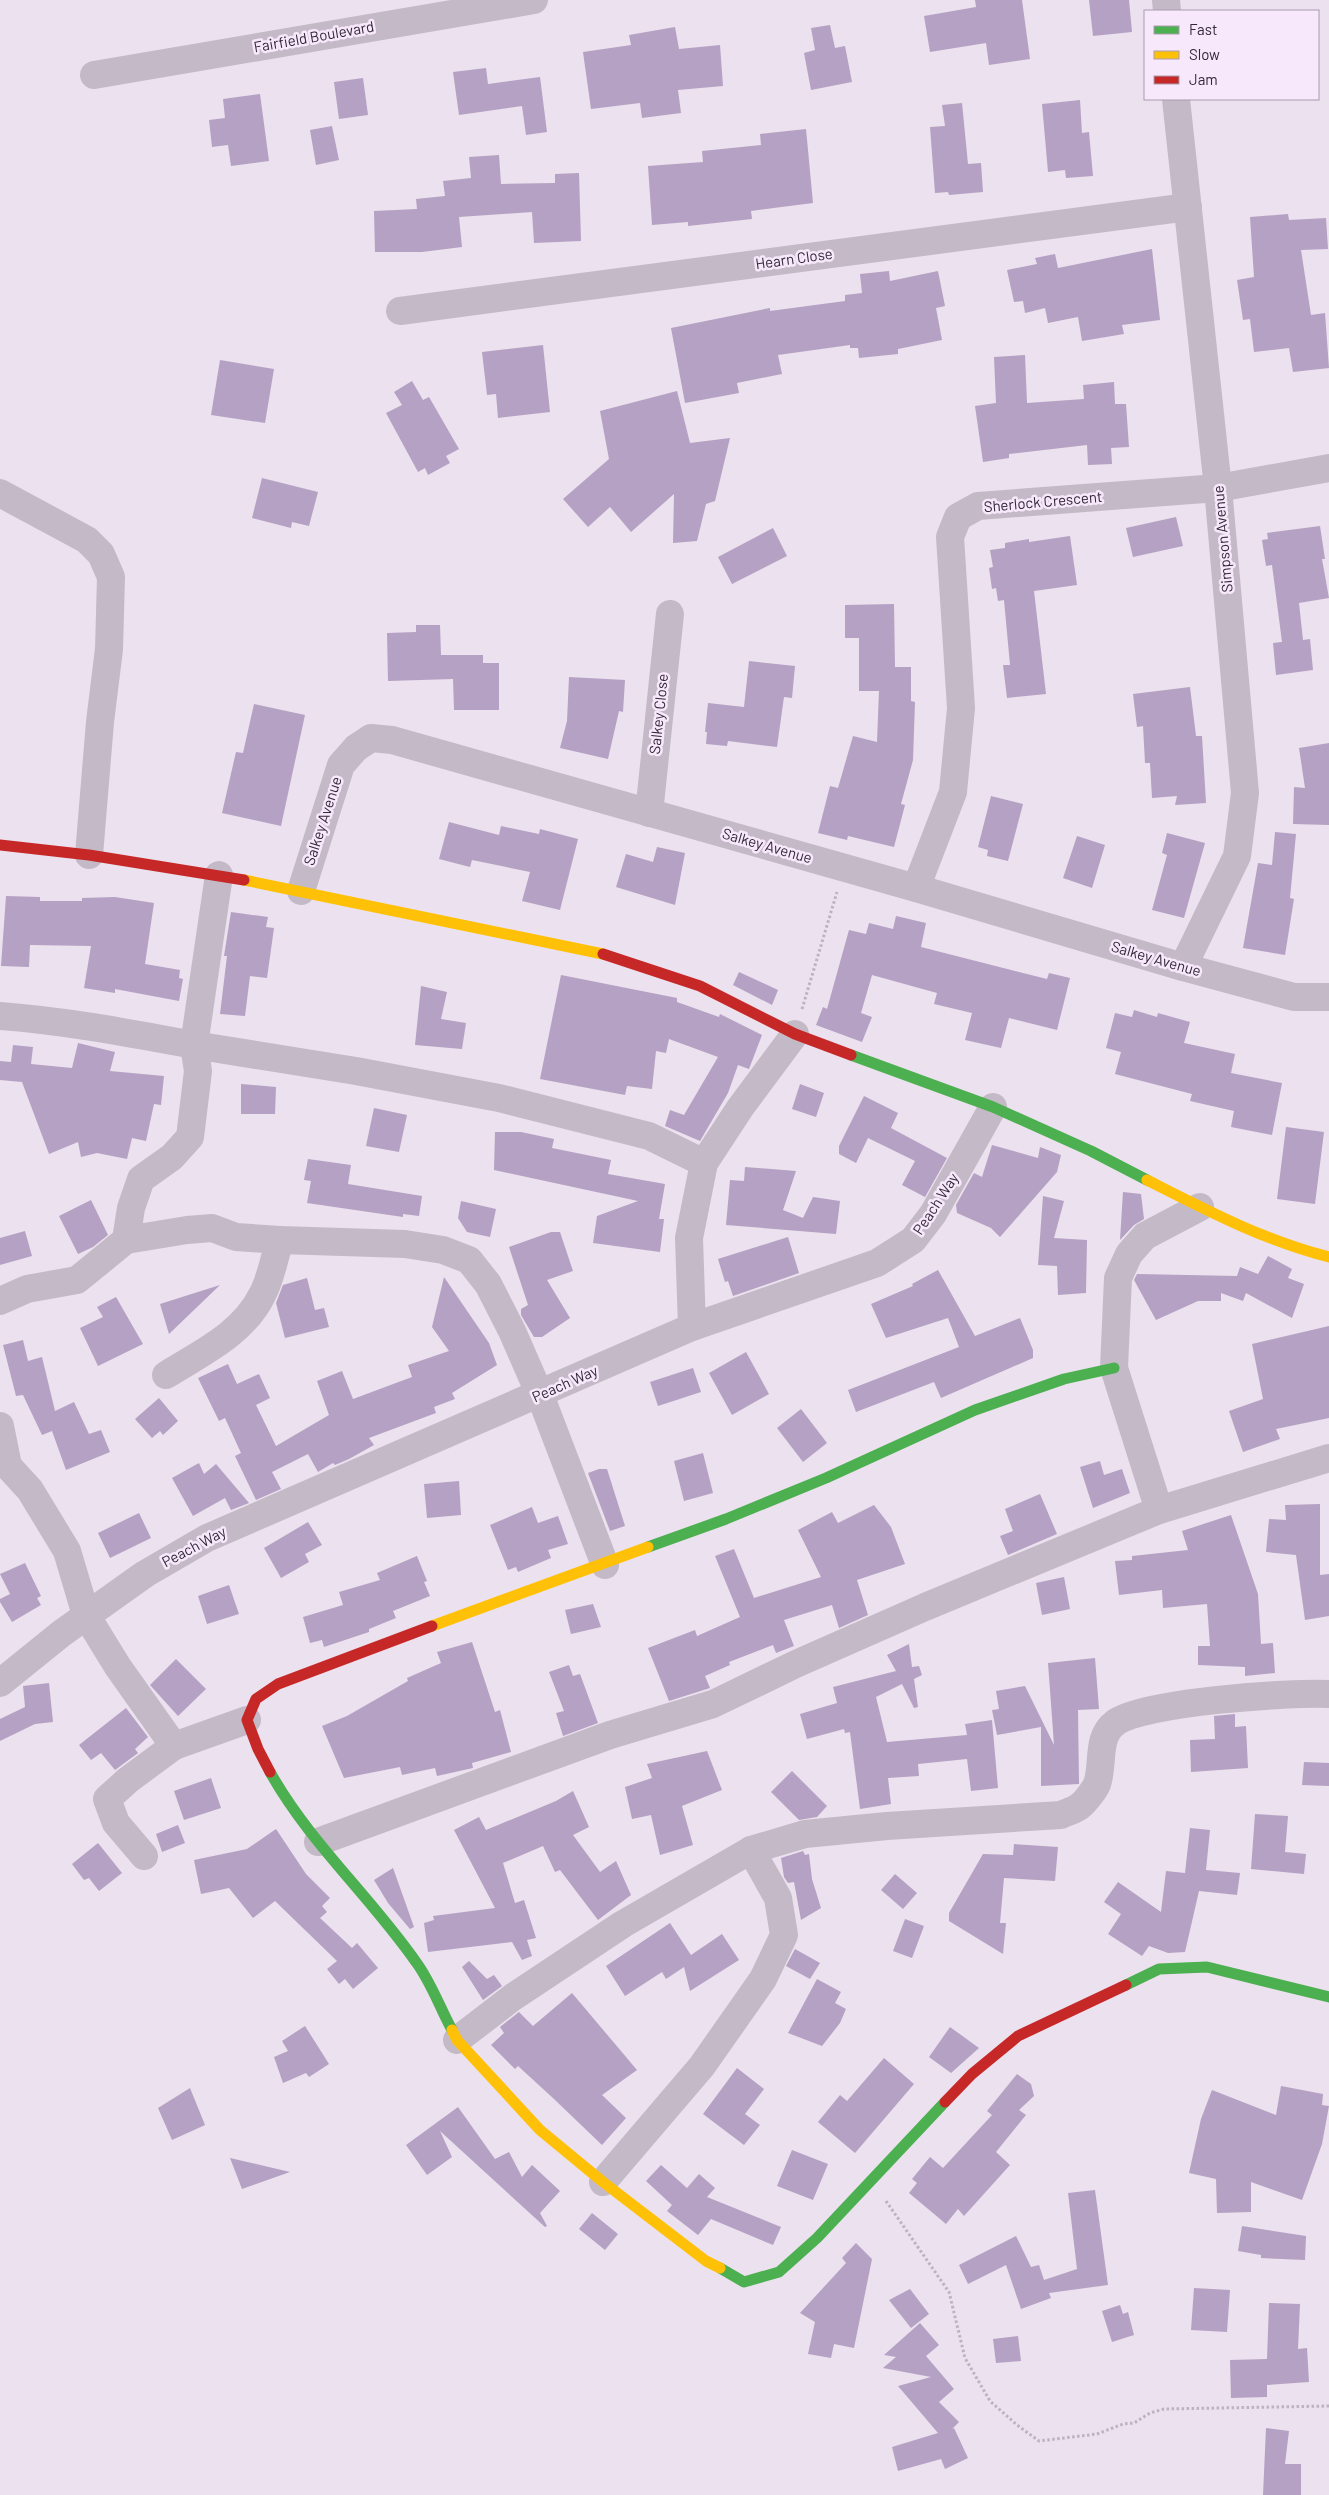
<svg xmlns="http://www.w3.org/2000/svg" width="1329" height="2495" font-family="Barlow,sans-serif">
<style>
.building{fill:#b5a1c3}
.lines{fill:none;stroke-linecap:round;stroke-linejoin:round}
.path{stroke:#bcb2c0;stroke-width:3;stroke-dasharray:2.5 2.5;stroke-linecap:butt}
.street{stroke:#c4bac7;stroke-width:28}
.fast{stroke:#4caf50;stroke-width:11}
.slow{stroke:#ffc107;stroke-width:11}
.jam{stroke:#c62828;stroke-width:11}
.labels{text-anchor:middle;stroke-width:5;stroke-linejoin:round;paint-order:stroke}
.street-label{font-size:15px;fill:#322838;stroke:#f8e8fb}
</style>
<rect width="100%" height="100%" fill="#ece1ee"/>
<!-- building -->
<g class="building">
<path d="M975 0H1022L1030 59 989 65 986 43 930 52 924 16 976 7Z"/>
<path d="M1089 0H1129L1132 32 1093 36Z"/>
<path d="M830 25 835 48 845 46 852 82 811 90 804 53 815 50 811 28Z"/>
<path d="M675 27 679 49 720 45 723 86 678 90 681 113 642 118 640 103 591 109 583 52 631 45 629 35Z"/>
<path d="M486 68 488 84 540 77 547 132 526 135 522 106 459 115 453 72Z"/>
<path d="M363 78 368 115 339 119 334 82Z"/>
<path d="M260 94 269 161 231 166 228 145 212 147 209 120 225 118 223 99Z"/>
<path d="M1080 100 1082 133 1089 132 1093 176 1066 178 1065 170 1048 172 1042 104Z"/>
<path d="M962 103 968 164 981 163 983 192 949 195 948 192 935 193 930 127 945 126 942 105Z"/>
<path d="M332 126 339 160 316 165 310 130Z"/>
<path d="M806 129 813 203 751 211 752 219 688 226V222L652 225 648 166 703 162 702 151 761 145 760 134Z"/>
<path d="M499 155 501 184 555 183V174L579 173 581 241 534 243 532 212 459 217 462 247 422 252H375L374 211 417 209 416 199 445 196 443 181 471 178 469 157Z"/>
<path d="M1288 214 1289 220 1326 218 1328 249 1301 250 1311 315 1325 313 1329 368 1293 372 1289 348 1254 352 1250 319 1243 320 1237 280 1254 277 1250 217Z"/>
<path d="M1152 249 1160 320 1122 325 1124 334 1082 341 1078 317 1048 323 1045 308 1025 313 1023 301 1014 302 1007 270 1037 264 1035 258 1055 254 1058 268Z"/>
<path d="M889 271 890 281 938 271 945 306 936 308 942 340 898 349V354L859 358 858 348H850V345L778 355 782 374 737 383 739 393 685 403 671 328 770 308V311L845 301V295L862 293 860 274Z"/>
<path d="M543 345 550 412 498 418 496 394 487 395 482 352Z"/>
<path d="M1025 355 1027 403 1084 399 1083 385 1114 382 1115 404H1126L1129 447 1111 448 1112 464 1088 465 1087 445 1009 454V458L983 462 975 406 996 403 994 357Z"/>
<path d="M220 360 274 369 265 423 211 415Z"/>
<path d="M412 381 423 400 429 397 459 449 446 456 450 463 428 475 425 468 418 472 386 413 402 405 394 392Z"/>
<path d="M677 391 690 443 730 438 715 501 706 504 697 541 673 543 674 494 631 532 610 507 588 527 563 499 609 459 600 411Z"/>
<path d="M262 478 318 492 309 526 292 522 291 528 252 518Z"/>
<path d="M1176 517 1183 546 1133 557 1126 528Z"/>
<path d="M1320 526 1325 559H1322L1329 598 1299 603 1303 640 1310 639 1313 670 1276 675 1273 643 1282 642 1272 565 1266 566 1262 540 1268 539 1267 533Z"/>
<path d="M773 528 787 556 732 584 718 557Z"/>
<path d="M1070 536 1077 585 1034 591 1046 694 1007 698 1003 665H1010L1004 600 998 601 996 588 992 589 989 568 993 567 990 550 1005 548V543L1029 539V542Z"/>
<path d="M894 604 895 667H911V701L915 702 913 760 901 804 905 805 894 847 848 836 847 840 818 833 830 786 838 788 853 736 877 742 879 691H859V638H845V605Z"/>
<path d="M416 625H440L441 655H483V663H499V710H454L453 679 388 681 387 633 416 632Z"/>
<path d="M749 661 795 666 792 698 784 697 777 747 728 741 727 746 706 744 707 732H705L708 703 744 707Z"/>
<path d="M569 677 625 680 623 712 619 711 608 759 560 748 567 721Z"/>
<path d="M1190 687 1196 736H1202L1206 803 1175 805 1177 796 1152 798 1150 763H1145L1143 726 1137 727 1133 694Z"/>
<path d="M254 704 305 715 281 826 222 813 236 752 243 753Z"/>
<path d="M1329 743V825L1293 824 1294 787 1305 788 1299 748Z"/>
<path d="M991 796 1023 804 1008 861 987 856 988 850 978 847Z"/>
<path d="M449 822 499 835 501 826 539 834 540 829 578 839 560 910 522 901 530 872 472 860 470 867 439 859Z"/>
<path d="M1275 832 1296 834 1290 898 1294 899 1285 955 1243 948 1258 863 1272 865Z"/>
<path d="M1167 833 1205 843 1184 918 1152 910 1167 855 1162 853Z"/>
<path d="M1077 836 1105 845 1092 888 1063 878Z"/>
<path d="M657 847 685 853 675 905 616 887 626 854 653 862Z"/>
<path d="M6 896 40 897V901H82V898L115 897 154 903 145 964 180 970 179 978 183 979 179 1001 115 989V993L84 988 91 946 30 945 29 967 1 966Z"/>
<path d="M231 912 268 917 266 927 274 928 267 978 250 976 245 1016 220 1014 227 956H224Z"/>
<path d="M896 916 926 923 921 947 1047 979 1049 973 1070 978 1057 1030 1009 1018 1001 1048 965 1040 972 1013 934 1004 937 993 872 975 861 1013 872 1017 862 1042 816 1025 823 1007 827 1009 849 930 866 934 869 923 893 929Z"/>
<path d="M739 972 778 990 772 1005 733 985Z"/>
<path d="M561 975 677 998V1002L719 1017 720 1014 762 1035 749 1069 738 1065 728 1093 700 1141 665 1126 670 1110 684 1115 718 1057 669 1039 666 1053 656 1051 652 1089 627 1086 625 1095 540 1079Z"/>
<path d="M421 986 447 992 441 1019 466 1023 462 1049 415 1045Z"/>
<path d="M1134 1010 1157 1017 1158 1013 1190 1022 1184 1043 1235 1054 1231 1073 1282 1083 1272 1135 1231 1127 1234 1111 1190 1101 1192 1094 1115 1074 1121 1052 1106 1048 1115 1013 1132 1017Z"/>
<path d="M78 1043 115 1052 110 1071 164 1076 161 1105 154 1104 146 1141 132 1138 127 1159 97 1153 81 1157 78 1142 49 1154 22 1082 0 1080V1061L11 1062 13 1045 33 1047 31 1064 72 1068Z"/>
<path d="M241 1084 276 1087 275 1114H241Z"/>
<path d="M800 1084 824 1093 816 1117 792 1109Z"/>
<path d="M864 1096 898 1113 891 1128 947 1158 925 1197 902 1185 915 1161 868 1138 856 1163 839 1154V1146Z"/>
<path d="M374 1108 407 1115 399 1152 366 1146Z"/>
<path d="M1286 1127 1324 1132 1315 1204 1277 1199Z"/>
<path d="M495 1132H521L554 1139 552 1148 611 1160 608 1174 665 1184 659 1219H664L660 1252 593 1243 597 1216 638 1201 494 1170Z"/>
<path d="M992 1145 1038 1158 1040 1147 1061 1155 1057 1172 1000 1237 991 1228 957 1213 956 1205 974 1173 982 1177Z"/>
<path d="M308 1159 351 1165 348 1184 422 1196 419 1216 403 1214V1217L307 1203 311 1181 304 1180Z"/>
<path d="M745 1167 796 1171 783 1210 803 1218 813 1197 840 1201 836 1234 726 1225 730 1180 744 1181Z"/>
<path d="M1123 1192 1141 1194 1144 1219 1134 1225 1120 1240Z"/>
<path d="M1043 1196 1064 1201 1054 1238 1087 1240 1086 1293 1058 1295 1057 1266 1038 1265Z"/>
<path d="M91 1200 108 1235 93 1247 78 1254 59 1216Z"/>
<path d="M461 1201 496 1209 490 1237 467 1232 458 1218Z"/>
<path d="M25 1231 32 1256 0 1265V1238Z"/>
<path d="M551 1232H560L573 1271 547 1280 570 1318 542 1337H534L521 1315V1309L528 1305 509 1247Z"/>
<path d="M788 1237 799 1273 733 1296 728 1281 725 1282 718 1259Z"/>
<path d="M1268 1256 1292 1269 1288 1278 1304 1284 1292 1318 1246 1293 1243 1301 1221 1293V1301H1198L1156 1320 1134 1280 1137 1274 1237 1276 1240 1267 1258 1274Z"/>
<path d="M938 1270 975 1336 1020 1318 1033 1350V1358L941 1398 934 1382 856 1412 848 1390 959 1347 948 1318 886 1338 871 1304 913 1286 912 1284Z"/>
<path d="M444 1277 489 1343 497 1365 452 1393 455 1399 434 1407 436 1413 369 1438 374 1445 349 1459 335 1465 333 1463 318 1472 308 1454 272 1472 281 1489 256 1500 235 1456 241 1453 225 1418 219 1421 198 1378 228 1364 237 1384 259 1374 270 1398 256 1405 276 1446 329 1415 317 1381 342 1371 353 1399 412 1377 408 1365 449 1351 432 1327Z"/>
<path d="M307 1278 315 1310 324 1308 329 1327 285 1338 276 1303 283 1285Z"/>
<path d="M220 1285 169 1334 160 1304Z"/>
<path d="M116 1297 143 1344 98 1366 80 1328 103 1317 97 1307Z"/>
<path d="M1329 1326V1418L1276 1429 1280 1439 1243 1452 1229 1411 1263 1399 1252 1344Z"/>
<path d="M23 1340 28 1361 42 1357 55 1411 74 1402 89 1434 101 1430 110 1452 66 1470 52 1431 42 1435 23 1395 16 1396 3 1345Z"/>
<path d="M746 1352 769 1394 732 1415 709 1373Z"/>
<path d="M693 1368 701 1392 658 1406 650 1382Z"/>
<path d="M159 1398 178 1421 163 1435 160 1431 152 1438 135 1419Z"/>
<path d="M801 1409 827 1443 803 1462 777 1428Z"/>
<path d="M703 1453 713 1493 684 1501 674 1461Z"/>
<path d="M1100 1461 1104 1475 1122 1469 1130 1493 1093 1508 1080 1467Z"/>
<path d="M199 1463 204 1474 216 1464 249 1503 231 1510 225 1498 193 1516 172 1478Z"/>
<path d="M599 1469H607L625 1526 610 1531 588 1473Z"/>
<path d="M459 1481 461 1515 427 1518 424 1484Z"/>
<path d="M1040 1494 1057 1534 1008 1555 1000 1536 1013 1531 1005 1509Z"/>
<path d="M1320 1504V1575L1329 1574V1616L1305 1620 1296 1555 1266 1552 1269 1519 1286 1520 1285 1505Z"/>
<path d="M874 1505 891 1527 905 1564 857 1580 868 1615 839 1628 832 1605 784 1620 794 1646 776 1653 773 1645 729 1662 730 1665 705 1676 710 1688 669 1701 648 1648 695 1630 697 1636 740 1617 715 1556 734 1549 754 1598 821 1577 798 1530 832 1512 838 1523Z"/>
<path d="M532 1507 538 1523 558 1516 568 1544 548 1550 551 1558 518 1572 516 1567 508 1570 490 1525Z"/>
<path d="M139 1513 151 1538 110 1558 98 1533Z"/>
<path d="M1231 1515 1258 1594 1261 1644 1273 1643 1275 1673 1245 1676V1667L1198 1665V1646H1210L1207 1604 1163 1608 1162 1590 1119 1595 1115 1561 1132 1560V1556L1188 1550 1182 1531Z"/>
<path d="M308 1522 322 1545 305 1554 309 1562 281 1578 264 1548Z"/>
<path d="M417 1556 427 1581 424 1582 430 1596 393 1611 396 1618 369 1629V1632L324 1647 322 1640 310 1643 303 1617 343 1605 339 1592 380 1580 377 1573Z"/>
<path d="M25 1563 41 1596 37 1598 41 1605 12 1622 0 1602V1599L10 1594 0 1574Z"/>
<path d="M1064 1577 1070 1609 1042 1615 1036 1583Z"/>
<path d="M229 1585 239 1614 207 1624 198 1596Z"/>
<path d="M593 1604 601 1627 571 1634 565 1610Z"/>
<path d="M472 1642 495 1712 500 1710 511 1752 472 1763 473 1768 437 1776 435 1768 402 1775 400 1767 344 1778 322 1726 347 1716 408 1681 407 1678 441 1663 437 1652Z"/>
<path d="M909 1644 912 1667 919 1666 922 1675 914 1679 918 1707 914 1708 902 1684 876 1697 887 1742 967 1735 965 1724 992 1720 998 1788 971 1791 967 1759 918 1764 919 1776 888 1778 891 1804 860 1809 850 1732 845 1733 844 1729 807 1739 800 1714 837 1703 833 1687 896 1671 887 1655Z"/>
<path d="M1095 1658 1099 1709 1078 1710 1079 1784 1041 1786V1727L997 1735 992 1710 999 1709 996 1691 1025 1686 1054 1745 1048 1663Z"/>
<path d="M176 1659 206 1689 178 1716 150 1685Z"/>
<path d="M569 1665 573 1676 580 1674 598 1723 563 1736 556 1713 564 1711 549 1672Z"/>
<path d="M49 1683 53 1722 35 1724 0 1741V1719L25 1707 23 1686Z"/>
<path d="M126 1708 148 1737 135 1749 138 1753 115 1770 101 1753 91 1760 79 1745Z"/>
<path d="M1235 1714V1727L1246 1726 1248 1768 1191 1772 1190 1740 1215 1739 1214 1716Z"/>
<path d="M707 1751 722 1790 682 1806 693 1845 660 1855 651 1815 632 1819 625 1787 652 1778 647 1764Z"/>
<path d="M1304 1762 1329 1763V1786L1302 1785Z"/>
<path d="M792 1771 827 1806 817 1817 799 1820 771 1792Z"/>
<path d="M211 1778 221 1808 184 1820 174 1791Z"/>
<path d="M573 1791 589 1827 573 1835 600 1872 616 1861 631 1895 598 1920 560 1870 555 1872 543 1846 503 1863 515 1903 524 1900 536 1938 527 1940 532 1956 522 1960 512 1942 428 1952 424 1923 434 1920 433 1916 495 1908 454 1830 479 1817 486 1830 556 1801Z"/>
<path d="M1255 1814 1288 1816 1285 1852 1306 1854 1304 1874 1251 1869Z"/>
<path d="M178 1825 185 1843 162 1852 156 1834Z"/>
<path d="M1190 1828 1210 1830 1206 1870 1240 1873 1237 1895 1199 1891 1185 1952 1168 1953 1149 1946 1142 1956 1108 1934 1121 1914 1104 1902 1118 1882 1161 1912 1166 1871 1185 1873Z"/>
<path d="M276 1829 306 1874 330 1898 322 1906 327 1912 320 1918 352 1948 357 1943 378 1968 353 1989 345 1979 339 1984 327 1969 337 1961 275 1901 253 1918 229 1888 201 1894 194 1860 247 1849Z"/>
<path d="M98 1843 122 1873 99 1891 89 1878 84 1880 72 1864Z"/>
<path d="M1014 1844 1058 1847 1055 1881 1004 1878 1000 1923H1006L1003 1954 949 1921V1913L983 1854 1013 1855Z"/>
<path d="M803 1851 805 1855 809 1854 812 1879 821 1908 801 1920 794 1882 788 1883 784 1877 781 1858Z"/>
<path d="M393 1868 414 1927 410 1929 388 1903 374 1880Z"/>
<path d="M895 1874 917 1893 903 1909 881 1890Z"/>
<path d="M905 1919 924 1926 912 1958 893 1951Z"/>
<path d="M670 1923 691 1955 722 1934 739 1960 690 1991 684 1967 666 1979 662 1972 625 1996 606 1966Z"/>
<path d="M795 1949 820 1963 810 1979 786 1966Z"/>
<path d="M469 1961 487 1979 494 1975 502 1986 483 2000 462 1967Z"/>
<path d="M817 1979 841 1992 835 2003 846 2009 840 2023 822 2046 788 2033Z"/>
<path d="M572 1993 637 2070 602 2095 626 2118 602 2145 554 2099 518 2066 515 2069 491 2045 504 2033 500 2027 519 2012 533 2026Z"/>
<path d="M305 2026 329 2064 309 2077 306 2073 283 2083 274 2057 288 2051 282 2041Z"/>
<path d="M950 2027 979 2048 951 2073 929 2057Z"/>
<path d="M884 2058 914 2084 855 2153 818 2122 840 2095 847 2101Z"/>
<path d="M737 2068 764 2089 745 2114 760 2125 744 2145 703 2114Z"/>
<path d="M1017 2074 1031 2084 1034 2096 1019 2110 1026 2115 996 2152 1010 2165 964 2216 958 2209 946 2224 909 2193 917 2183 912 2179 930 2157 943 2168 992 2115 987 2111Z"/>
<path d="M1281 2086 1323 2094 1322 2105 1329 2106 1322 2144 1302 2200 1251 2182V2212L1217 2213 1216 2179 1189 2173 1201 2119 1212 2090 1276 2115Z"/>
<path d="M190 2088 205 2125 172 2140 158 2108Z"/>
<path d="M458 2107 495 2159 509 2152 522 2177 532 2165 560 2191 540 2213 547 2226 545 2227 440 2131 452 2157 427 2175 406 2145Z"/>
<path d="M792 2150 828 2164 813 2200 777 2186Z"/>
<path d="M230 2158 290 2172 242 2189Z"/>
<path d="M661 2165 687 2188 699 2174 715 2188 707 2197 781 2227 773 2245 711 2219 698 2235 667 2211 672 2205 646 2181Z"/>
<path d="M1095 2190 1108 2285 1049 2293 1051 2298 1021 2309 1006 2265 968 2284 959 2265 1016 2236 1031 2267 1039 2265 1044 2280 1077 2269 1068 2193Z"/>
<path d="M592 2213 618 2234 605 2250 579 2229Z"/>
<path d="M1242 2226 1306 2236 1305 2260 1261 2258V2255L1238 2251Z"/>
<path d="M856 2243 872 2259 854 2348 834 2344 831 2358 808 2354 815 2322 800 2313 846 2263 842 2258Z"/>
<path d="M1194 2288 1230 2290 1227 2332 1191 2330Z"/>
<path d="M910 2289 929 2314 911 2328 889 2300Z"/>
<path d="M1269 2303 1300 2304 1298 2349 1307 2348 1309 2382 1267 2385V2397L1231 2398 1230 2360 1267 2359Z"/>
<path d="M1120 2305 1123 2314 1128 2312 1134 2335 1112 2342 1102 2311Z"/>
<path d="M920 2323 939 2345 926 2356 954 2389 939 2402 959 2422 952 2429 954 2428 968 2458 945 2469 941 2459 898 2471 892 2447 938 2433 898 2386 931 2377 883 2368 896 2357 884 2355Z"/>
<path d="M1018 2336 1021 2361 996 2363 993 2339Z"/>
<path d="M1266 2428 1289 2431 1285 2464H1301V2495H1263Z"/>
</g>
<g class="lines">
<!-- path -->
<g class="path">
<path d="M802 1009 837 892"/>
<path d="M886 2201 949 2292 965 2358 990 2401 1017 2425 1039 2441 1097 2434 1123 2424 1134 2423 1150 2413 1164 2409 1329 2406"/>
</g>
<!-- street -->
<g class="street">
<path d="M1166 0 1167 11"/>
<path d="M94 75 534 0"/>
<path d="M1176 99 1218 488 1245 793 1237 856 1183 967"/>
<path d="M400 311 1188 207"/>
<path d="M0 493 87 540 101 554 111 577 109 649 100 722 89 855"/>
<path d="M649 813 670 614"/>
<path d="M916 888 953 792 961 708 950 537 958 517 978 506 1218 488 1329 468"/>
<path d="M301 891 341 765 356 748 371 738 392 740 916 888 1183 967 1294 997H1329"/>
<path d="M0 1016C66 1021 129 1033 194 1045L219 875"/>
<path d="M126 1240 131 1208 141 1179 172 1157 190 1137 198 1071 194 1045 356 1071 499 1098 649 1136 704 1163"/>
<path d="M0 1301 27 1289 77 1280 126 1240 187 1230 212 1228 236 1237 280 1240 405 1244 443 1250 469 1260 488 1284 512 1331 540 1395 605 1565"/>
<path d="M692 1327 689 1238 704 1163 740 1108 795 1034"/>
<path d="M166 1375C201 1353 243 1334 262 1295 271 1279 274 1258 280 1240"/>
<path d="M0 1426 8 1466"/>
<path d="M0 1463 8 1466 30 1490 67 1551 86 1615 118 1667 174 1746"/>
<path d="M1159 1510 1114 1368 1118 1278 1129 1254 1145 1236 1200 1207"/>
<path d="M0 1683 62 1633 145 1574 207 1538 692 1327 877 1263 913 1240 933 1214 993 1107"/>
<path d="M318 1842 610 1735 713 1704 798 1663 925 1607 1159 1510 1329 1458"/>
<path d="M144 1856 116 1823 107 1799 128 1780 174 1746 247 1720"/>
<path d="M457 2040 513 1997 623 1924 751 1850 805 1834 887 1826 1061 1815C1067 1812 1076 1810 1081 1805 1086 1801 1095 1789 1097 1784 1104 1765 1096 1737 1115 1723 1141 1702 1292 1692 1329 1694"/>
<path d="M603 2182 702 2066 763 1979 784 1935 778 1898 751 1850"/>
</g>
<!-- fast -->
<g class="fast">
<path d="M851 1055 993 1107 1091 1151 1147 1180"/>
<path d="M648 1547 726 1519 826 1478 975 1410 1064 1379 1114 1368"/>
<path d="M270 1772C309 1842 370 1896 416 1962 431 1982 440 2008 452 2030"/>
<path d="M1126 1985 1159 1969 1207 1967 1329 1997"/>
<path d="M720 2268 744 2282 779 2272 817 2238 945 2102"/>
</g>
<!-- slow -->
<g class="slow">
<path d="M244 880 603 954"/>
<path d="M1147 1180C1206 1210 1265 1241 1329 1257"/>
<path d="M432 1626 648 1547"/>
<path d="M452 2030 457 2040 540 2130 603 2182 706 2261 720 2268"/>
</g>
<!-- jam -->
<g class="jam">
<path d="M0 845 89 855 244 880"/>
<path d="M603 954 700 986 795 1034 851 1055"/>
<path d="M270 1772 258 1749 247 1720 256 1699 278 1684 432 1626"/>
<path d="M945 2102 972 2074 1018 2036 1126 1985"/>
</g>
</g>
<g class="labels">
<!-- street labels -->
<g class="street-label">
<text transform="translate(314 37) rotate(-10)" y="5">Fairfield Boulevard</text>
<text transform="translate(794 259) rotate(-8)" y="5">Hearn Close</text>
<text transform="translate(1043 502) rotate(-5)" y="5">Sherlock Crescent</text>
<text transform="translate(1223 539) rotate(-95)" y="5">Simpson Avenue</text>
<text transform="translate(659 714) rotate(-84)" y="5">Salkey Close</text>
<text transform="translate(323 821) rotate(-72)" y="5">Salkey Avenue</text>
<text transform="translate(767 846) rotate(16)" y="5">Salkey Avenue</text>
<text transform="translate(1156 959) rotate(16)" y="5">Salkey Avenue</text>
<text transform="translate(936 1204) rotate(-57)" y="5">Peach Way</text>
<text transform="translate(565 1384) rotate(-24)" y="5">Peach Way</text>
<text transform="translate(194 1547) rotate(-28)" y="5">Peach Way</text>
</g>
</g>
<!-- legend -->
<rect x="1144" y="10" width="175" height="90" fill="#f8e8fb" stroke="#a99bad"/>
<rect x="1154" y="26" width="25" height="8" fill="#4caf50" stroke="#a99bad"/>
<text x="1189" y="35" font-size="15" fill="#322838">Fast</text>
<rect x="1154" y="51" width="25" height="8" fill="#ffc107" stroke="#a99bad"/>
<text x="1189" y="60" font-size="15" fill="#322838">Slow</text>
<rect x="1154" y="76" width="25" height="8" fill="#c62828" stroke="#a99bad"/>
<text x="1189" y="85" font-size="15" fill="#322838">Jam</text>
</svg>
